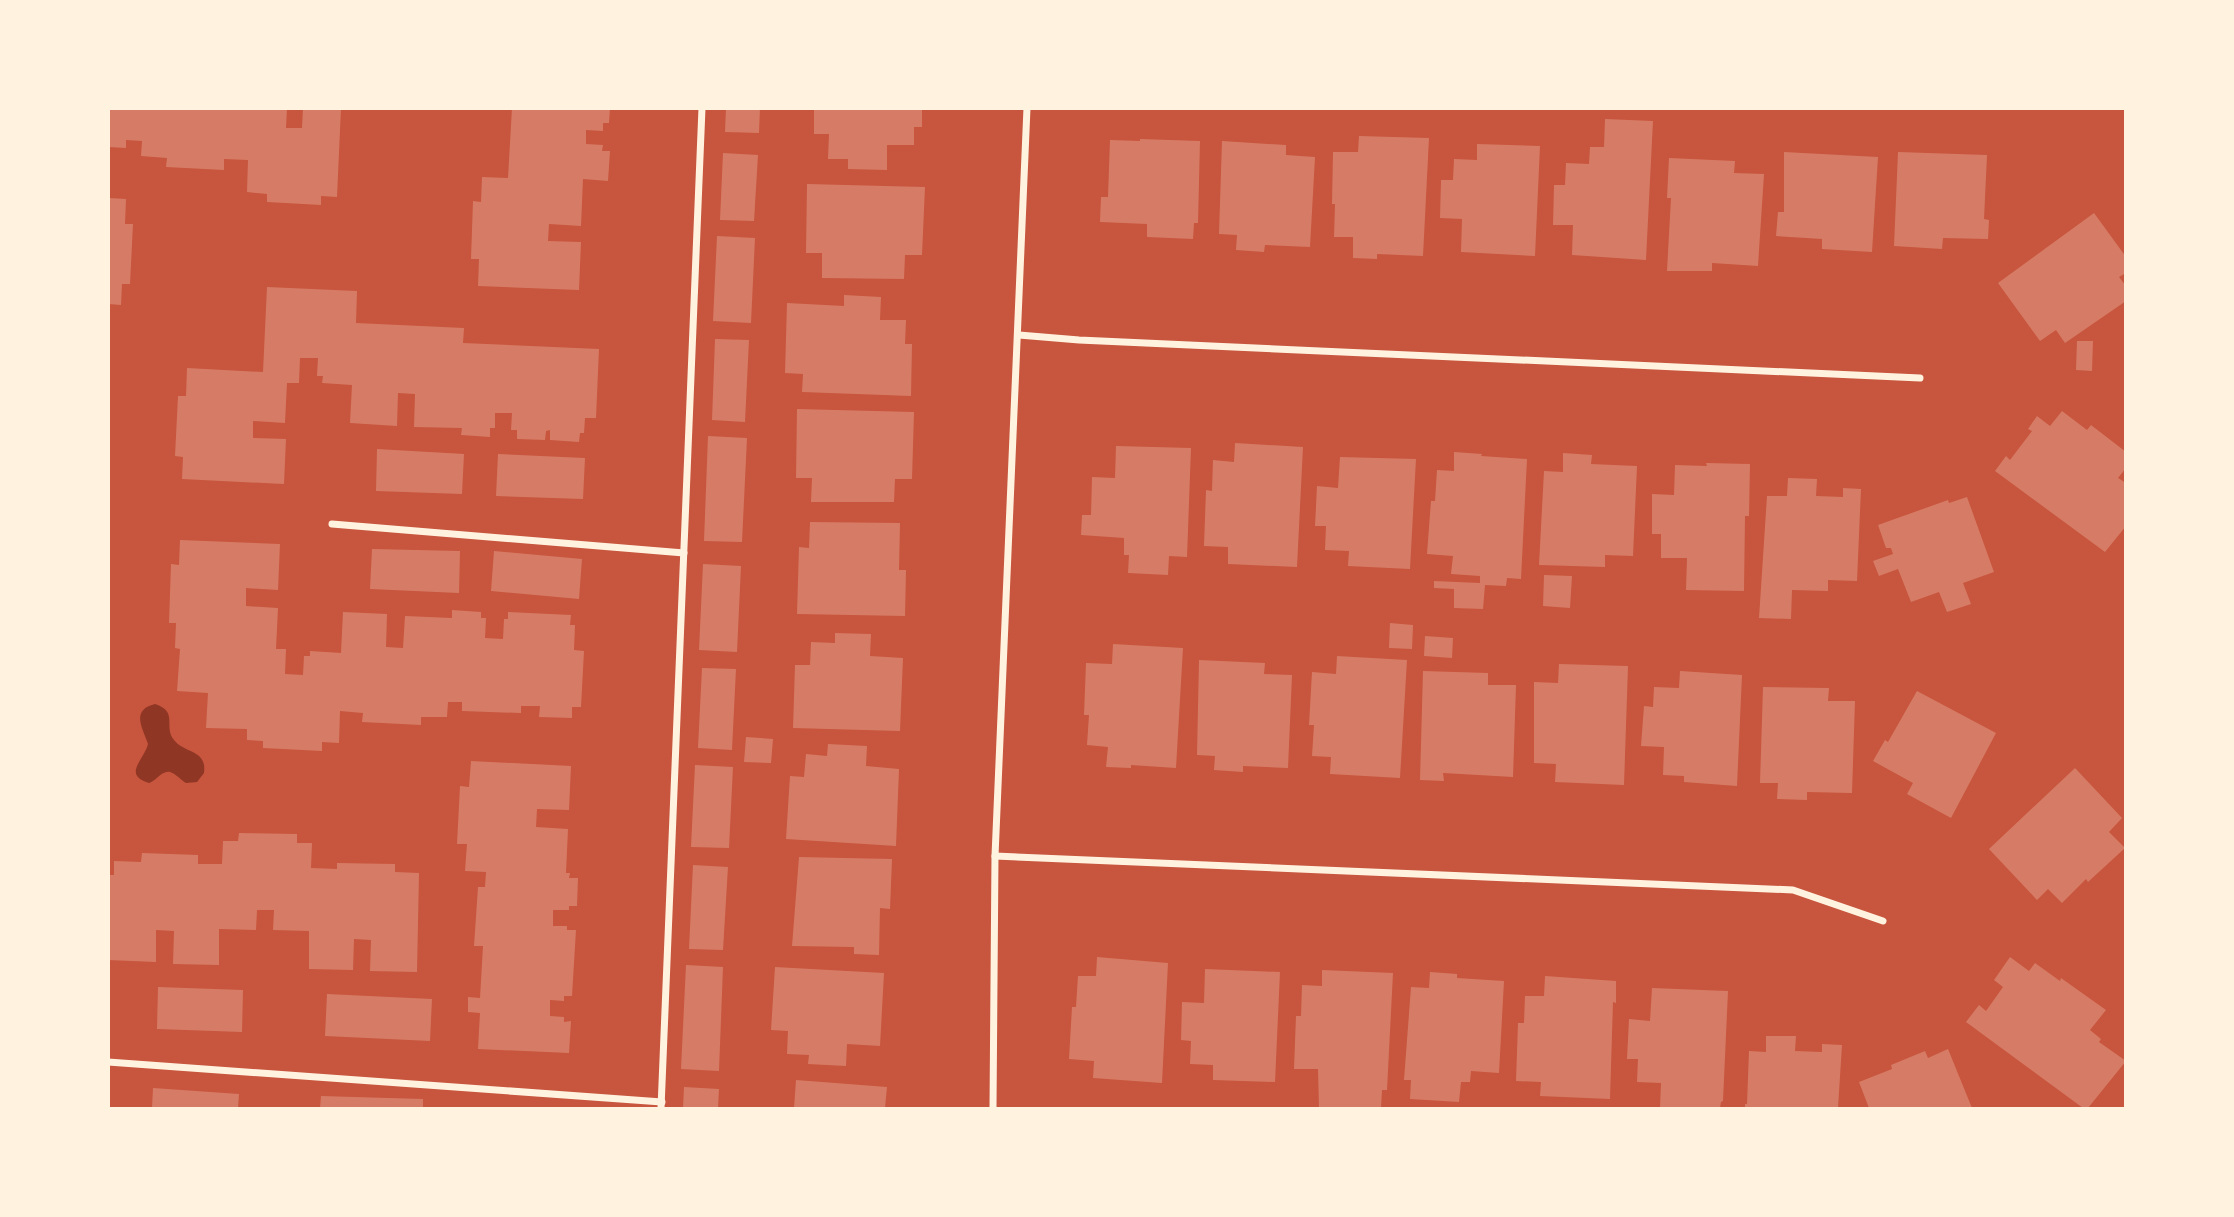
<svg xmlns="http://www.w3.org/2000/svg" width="2234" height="1217" font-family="Commissioner,sans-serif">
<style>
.water{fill:#8f3625}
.building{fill:#d67c66}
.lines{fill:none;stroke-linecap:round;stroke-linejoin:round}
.minor{stroke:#fff3e0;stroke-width:7}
</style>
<rect width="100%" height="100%" fill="#c8553d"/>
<!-- water -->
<path class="water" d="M155 704C179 712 163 726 174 740 185 754 207 749 204 773L197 782 186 783C181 780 175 773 170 772 162 770 156 781 149 783 122 775 144 760 148 744 143 729 130 710 155 704Z"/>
<!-- building -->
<g class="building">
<path d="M108 108H287L286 128H302L303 108H341L337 197 321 196V205L267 202V194L247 192 248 160 224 159V170L166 167 167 158 141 156 142 141 126 140V148L108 147Z"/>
<path d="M512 108H610L609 123H603V131L586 130V144L603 145 602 151H610L608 181 583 179 581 226 549 224 548 241 581 242 579 290 478 286 479 259H471L473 201 481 202 482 177 508 178Z"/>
<path d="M726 108H760L759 133 725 132Z"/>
<path d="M814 108H922V127H914V145H887V170L848 169V159H828L829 134H814Z"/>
<path d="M1605 119 1653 121 1646 260 1572 255 1573 225H1553L1554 185H1565L1566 163 1589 164 1590 147H1604Z"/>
<path d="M1359 136 1429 138 1423 256 1377 254V259L1353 258V237H1334L1335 204H1332L1333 152H1358Z"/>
<path d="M1140 139 1200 141 1198 223H1194L1193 239 1147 237V224L1100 222 1101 197H1108L1110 140 1140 141Z"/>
<path d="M1222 141 1286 145V155L1315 157 1310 247 1265 245 1264 252 1236 250 1237 235 1219 234Z"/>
<path d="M1477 144 1540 146 1535 256 1461 252 1462 219 1440 218 1441 180H1453L1454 159 1477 160Z"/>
<path d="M1784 152 1878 157 1872 252 1822 249V239L1776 236 1778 212H1784Z"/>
<path d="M1898 152 1987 155 1984 219 1989 220 1988 239 1943 238 1942 249 1894 246Z"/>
<path d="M723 153 758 155 754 221 720 220Z"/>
<path d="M1669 158 1735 161 1734 173 1764 174 1758 266 1712 263V271H1667L1671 198H1667Z"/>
<path d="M807 184 925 187 922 255H905L904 279 822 278V253H806Z"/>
<path d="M108 198 126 199 125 224H133L130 284H122L121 305 108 304Z"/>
<path d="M2094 213 2126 257V273L2119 277 2126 286V301L2065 343 2056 330 2040 341 1998 283Z"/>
<path d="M717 236 755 238 751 323 713 321Z"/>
<path d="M267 287 357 291 356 323 464 328 463 343 599 349 596 418H585L584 433H580L579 442 550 440V430L546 431 545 440 517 439V430H511L512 413H495V428H490V437L461 435 462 428 414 427 415 394 398 393 397 426 350 423 352 385 322 383 323 376H317L318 358H300L299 383H287L285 423 253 421V438L286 439 284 484 182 479 183 457 175 456 178 396H186L187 368 263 372Z"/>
<path d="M844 295 881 297 880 320H906L905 344H912L911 396 802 392 803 374 785 373 787 303 844 306Z"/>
<path d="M715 339 749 340 745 422 712 420Z"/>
<path d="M2077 341H2093L2092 371 2076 370Z"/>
<path d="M797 409 914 412 912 479H895L894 502H811L812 478H796Z"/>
<path d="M2062 411 2087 430 2091 425 2126 452V468L2118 478 2126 483V526L2105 552 1995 471 2006 456 2010 460 2032 431 2028 429 2037 416 2050 426Z"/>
<path d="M708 436 747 438 742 542 704 541Z"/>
<path d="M1235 443 1303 447 1297 567 1228 564V547L1204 546 1206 490 1212 491 1213 460 1234 462Z"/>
<path d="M1116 446 1191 448 1187 557 1169 556 1168 575 1128 573 1129 555H1124V538L1081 535 1082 515H1091L1092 477 1115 478Z"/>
<path d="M377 449 464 454 462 494 376 491Z"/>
<path d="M1454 452 1482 454 1481 456 1527 459 1521 579 1507 578 1506 586 1485 585 1483 609 1454 608V589L1434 588V581L1480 583V576L1451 574 1453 556 1427 554 1431 501H1435L1437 470 1454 471Z"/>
<path d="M1563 453 1592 455 1591 464 1637 466 1633 556 1605 555V567L1539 565 1544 471 1563 472Z"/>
<path d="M498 454 585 458 583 499 496 496Z"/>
<path d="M1340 457 1416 459 1410 569 1348 566 1349 551 1325 550 1326 526H1315L1317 486 1338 488Z"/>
<path d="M1706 463 1750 464 1749 516H1745L1744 591 1686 590 1687 558H1661V534H1652V494L1674 495 1675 465 1707 466Z"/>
<path d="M1788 478 1817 479 1816 496 1843 497V488L1861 489 1857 581 1828 580V591L1792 590 1791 619 1759 618 1767 496H1787Z"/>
<path d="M1967 497 1994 572 1963 583 1971 604 1947 612 1939 592 1911 602 1898 569 1879 576 1873 561 1893 554 1891 548H1886L1878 525 1948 500 1949 503Z"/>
<path d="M810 522 900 523 899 570H906L905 616 797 614 799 547 809 548Z"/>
<path d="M180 540 280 544 278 590 246 588V606L278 608 276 649H286L285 674 303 675 304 656H310V651L341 653 343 612 387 614 386 647 403 648 405 616 452 618V610L481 612V618H486L485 638 503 639 504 619H508V612L571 615 570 625H575L574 650 584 651 581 707H572V718L539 717 540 706H521V713L462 711V702H448L447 717H421V725L362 722 363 713 340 711 339 743 322 742V751L263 748V741L247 740V729L206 728 208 693 177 691 180 649 175 648 176 623H169L171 564 179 565Z"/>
<path d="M372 549 460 551 459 593 370 589Z"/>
<path d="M494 551 582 559 579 599 491 591Z"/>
<path d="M703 564 741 566 737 652 699 650Z"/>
<path d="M1544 575 1572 576 1570 608 1543 606Z"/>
<path d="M1390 623 1413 625 1412 649 1389 648Z"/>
<path d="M835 633 871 634 870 656 903 658 900 731 793 728 795 665H810L811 642 835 643Z"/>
<path d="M1425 636 1453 638 1452 658 1424 656Z"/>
<path d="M1113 644 1183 648 1176 768 1131 765V768L1106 767 1108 747 1087 745 1089 715H1084L1086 663 1112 664Z"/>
<path d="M1337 656 1407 660 1400 778 1330 774 1331 757 1312 756 1314 725H1309L1312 672 1336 674Z"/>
<path d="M1199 660 1265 663 1264 674 1292 675 1288 768 1243 766V772L1214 770 1215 756 1197 755Z"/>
<path d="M1559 664 1628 666 1624 785 1555 782 1556 764 1534 763V682L1558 683Z"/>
<path d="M702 668 736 669 732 750 698 748Z"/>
<path d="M1423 671 1488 673V685H1516L1513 777 1443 773 1444 781 1420 780Z"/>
<path d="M1680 671 1742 675 1737 786 1684 782V776L1663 775 1664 747 1641 746 1644 706 1653 707 1654 687 1679 688Z"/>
<path d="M1763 687 1829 688 1828 701H1855L1852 793 1807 792V800L1777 799 1778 783H1760Z"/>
<path d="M1917 691 1996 733 1951 818 1907 794 1913 783 1873 761 1885 740 1888 742Z"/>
<path d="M746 737 773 739 771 763 744 762Z"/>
<path d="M828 744 867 746 866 766 899 769 896 846 786 839 790 776 804 777 806 754 827 756Z"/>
<path d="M471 761 571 766 569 810 537 809 536 827 568 829 566 873H570L569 878H578L577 906H569V910H553V926H567V930H576L572 996H564V1001L550 1000V1016L564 1017V1022L571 1021 569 1053 478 1049 480 1013 468 1012V997L480 998 483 946H474L478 887H485L486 872 465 871 467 844H457L460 786 469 787Z"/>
<path d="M695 765 733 767 729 848 691 847Z"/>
<path d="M2075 768 2122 818 2109 832 2125 848 2088 882 2086 879 2062 903 2048 889 2037 900 1989 849Z"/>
<path d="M239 833 297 834V843H312L311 868 337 869V863L395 864V872L419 873 417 972 370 971 371 940 354 939 353 970 309 969V931L273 930 274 910H257L256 930 219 929V965L173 964 174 931 156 930V962L108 960V875H114V861L141 862 142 853 198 855V864H222L223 841H238Z"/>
<path d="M799 857 892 859 890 909 880 908 879 955 854 954V947L792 946Z"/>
<path d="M693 865 728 867 723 950 689 949Z"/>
<path d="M1097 957 1168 963 1162 1083 1093 1078 1094 1061 1069 1059 1072 1007H1076L1078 976H1096Z"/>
<path d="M2010 957 2029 971 2035 963 2060 981 2061 978 2106 1010 2090 1030 2101 1039 2099 1042 2126 1061 2088 1108H2083L1966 1022 1979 1005 1986 1011 2003 987 1994 980Z"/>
<path d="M686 965 723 967 719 1071 681 1069Z"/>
<path d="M775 967 884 973 880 1046 847 1044 846 1066 808 1064 809 1055 787 1054 788 1031 771 1030Z"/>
<path d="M1205 969 1280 972 1275 1082 1213 1080V1065L1190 1064 1191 1041 1181 1040 1182 1002 1204 1003Z"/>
<path d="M1322 970 1393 973 1387 1090H1382L1381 1108H1319L1318 1069H1294L1296 1016H1301L1302 985 1322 986Z"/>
<path d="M1430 972 1457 974V978L1504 981 1499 1073 1471 1071 1470 1082H1461L1459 1102 1410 1099 1411 1080H1404L1411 987 1429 988Z"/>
<path d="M1545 976 1616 981V1003L1613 1002 1610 1099 1540 1096 1541 1082 1516 1081 1518 1023H1524L1525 996H1544Z"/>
<path d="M158 987 243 990 242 1032 157 1029Z"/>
<path d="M1652 988 1728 991 1723 1101 1721 1102 1720 1108H1660L1661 1083 1637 1082 1638 1059H1627L1629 1019 1650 1021Z"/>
<path d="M327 994 432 999 430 1041 325 1036Z"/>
<path d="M1766 1036H1796L1795 1051 1822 1052V1044L1842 1045 1838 1108H1745V1104H1747L1749 1051 1766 1052Z"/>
<path d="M1948 1049 1972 1108H1869L1859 1082 1892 1069 1891 1065 1925 1051 1928 1058Z"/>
<path d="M796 1080 887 1087 885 1108H794Z"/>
<path d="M684 1087 719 1089 718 1108H683Z"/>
<path d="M153 1088 239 1094 238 1108H152Z"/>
<path d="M321 1096 423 1099V1108H320Z"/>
</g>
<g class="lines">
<!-- minor -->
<g class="minor">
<path d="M1019 335 1079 340 1920 378"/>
<path d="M332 524 684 553"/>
<path d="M995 856 1793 890 1883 921"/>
<path d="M108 1062 662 1102"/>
<path d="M661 1108 702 108"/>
<path d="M993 1108 995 856 1027 108"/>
</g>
</g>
<!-- border -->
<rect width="2234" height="1217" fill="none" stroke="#fff3e0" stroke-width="220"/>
</svg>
